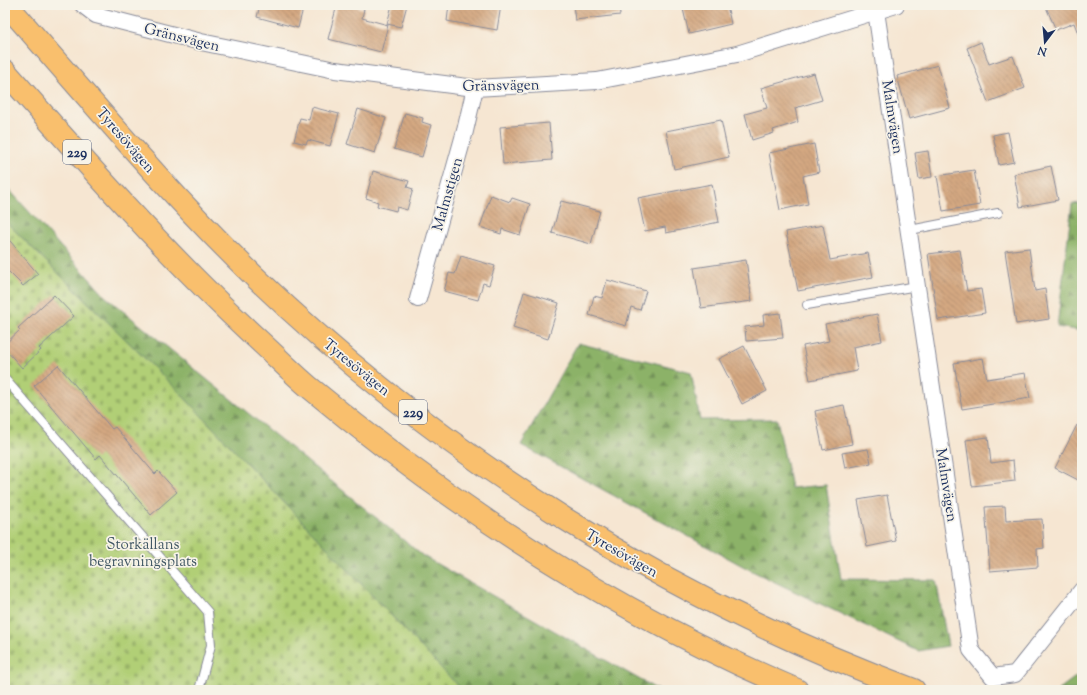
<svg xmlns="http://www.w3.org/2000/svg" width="1087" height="695" font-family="'Sorts Mill Goudy',serif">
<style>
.forest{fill:url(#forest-firs);stroke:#547062}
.cemetery{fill:url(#cemetery-stones);stroke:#667f6a}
.building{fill:url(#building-back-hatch)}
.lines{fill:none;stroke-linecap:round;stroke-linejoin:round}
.service-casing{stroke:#888a98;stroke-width:10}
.minor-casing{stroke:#888a98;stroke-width:18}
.motorway-casing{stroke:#888a98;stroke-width:24}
.service{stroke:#fff;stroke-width:8}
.minor{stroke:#fff;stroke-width:16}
.motorway{stroke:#f9bf6d;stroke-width:22}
.labels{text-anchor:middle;stroke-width:3.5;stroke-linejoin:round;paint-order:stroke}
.shield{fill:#f7f3e8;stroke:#5d6a87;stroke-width:1}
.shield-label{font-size:14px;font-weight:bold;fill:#1b2f5e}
.street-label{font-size:15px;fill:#1b2f5e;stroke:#f7f3e8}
.park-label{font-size:15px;fill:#405764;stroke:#f7f3e8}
</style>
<defs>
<pattern id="forest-firs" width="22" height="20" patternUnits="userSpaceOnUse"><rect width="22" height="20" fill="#8cb267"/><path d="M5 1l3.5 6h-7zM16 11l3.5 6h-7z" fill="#729158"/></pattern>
<pattern id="cemetery-stones" width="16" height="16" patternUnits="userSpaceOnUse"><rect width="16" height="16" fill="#b1cf76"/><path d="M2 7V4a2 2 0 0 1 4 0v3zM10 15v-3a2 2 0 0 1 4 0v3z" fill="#98b268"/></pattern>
<pattern id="building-back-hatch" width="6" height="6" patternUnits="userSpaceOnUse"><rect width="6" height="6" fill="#d4a881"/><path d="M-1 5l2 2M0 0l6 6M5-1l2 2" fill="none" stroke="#ab896d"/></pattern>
</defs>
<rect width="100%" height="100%" fill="#f7f3e8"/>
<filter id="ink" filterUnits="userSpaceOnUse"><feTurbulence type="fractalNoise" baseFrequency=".025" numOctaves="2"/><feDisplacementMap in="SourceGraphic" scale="8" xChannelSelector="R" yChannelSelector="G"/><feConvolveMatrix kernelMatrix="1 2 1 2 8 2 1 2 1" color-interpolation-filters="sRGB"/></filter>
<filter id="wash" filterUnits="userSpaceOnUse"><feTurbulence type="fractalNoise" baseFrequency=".012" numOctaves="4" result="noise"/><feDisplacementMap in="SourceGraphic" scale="16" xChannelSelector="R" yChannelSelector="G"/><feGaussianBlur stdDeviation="0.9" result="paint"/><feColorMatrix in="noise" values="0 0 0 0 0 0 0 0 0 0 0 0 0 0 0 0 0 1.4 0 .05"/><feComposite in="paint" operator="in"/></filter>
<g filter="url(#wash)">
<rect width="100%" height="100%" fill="#f6e6d2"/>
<!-- forest -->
<g class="forest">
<path d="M5 185 106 297 423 556 658 690H462L178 391 5 221Z"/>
<path d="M1082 203V331L1057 327 1072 204Z"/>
<path d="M578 343 691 372 700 420 777 419 791 488 826 485 841 579 936 580 948 646 918 651 750 570 521 445Z"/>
<path d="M1082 672V690H1058Z"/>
</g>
<!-- cemetery -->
<path class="cemetery" d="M5 221 178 391 462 690H5Z"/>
<g id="blocks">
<!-- building -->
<g class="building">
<path d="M260 5H304L298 28 257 17Z"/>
<path d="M337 5H350L364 9 362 18 388 25 381 52 328 39Z"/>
<path d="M392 5H407L401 27 387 24Z"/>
<path d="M449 5H501L497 30 447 21Z"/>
<path d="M573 5H619L620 15 575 20Z"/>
<path d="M682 5H727L731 24 689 34Z"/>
<path d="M1045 5H1082V35L1079 36 1074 23 1056 30Z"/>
<path d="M981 42 989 64 1013 56 1025 88 988 102 967 48Z"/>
<path d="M938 65 950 108 909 119 897 76Z"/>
<path d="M814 73 822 100 795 108 798 122 773 130 774 133 752 140 745 114 767 108 761 88Z"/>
<path d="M312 107 339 114 330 146 308 140 306 144 294 141 300 118 309 120Z"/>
<path d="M358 109 386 118 375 153 347 144Z"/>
<path d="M405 113 423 118 422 122 431 125 422 157 394 149Z"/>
<path d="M721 120 729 157 674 169 666 131Z"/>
<path d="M549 123 552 160 503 164 500 127Z"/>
<path d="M1008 132 1014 162 999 165 993 135Z"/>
<path d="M814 144 819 172 803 176 808 204 780 210 769 153Z"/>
<path d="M928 151 932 177 919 179 915 153Z"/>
<path d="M1051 166 1058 200 1020 207 1014 174Z"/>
<path d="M974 170 980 205 943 211 937 176Z"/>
<path d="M373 171 409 181 407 187 413 189 407 210 397 207 396 211 377 206 378 202 366 198Z"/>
<path d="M712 184 719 222 666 233 665 227 645 231 638 198Z"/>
<path d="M491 195 510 202 512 198 530 204 520 235 502 229 501 234 480 227Z"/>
<path d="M561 201 600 211 591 244 552 233Z"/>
<path d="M823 225 830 260 868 253 873 277 798 291 786 232Z"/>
<path d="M5 235 38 274 23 286 5 268Z"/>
<path d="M1029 248 1035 291 1045 289 1049 319 1016 324 1005 251Z"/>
<path d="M960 250 967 291 981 289 985 313 938 320 928 254Z"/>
<path d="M461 256 495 266 489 285 483 283 478 300 444 291 449 273 455 274Z"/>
<path d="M746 260 752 301 701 308 694 268Z"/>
<path d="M607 280 646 291 640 310 631 307 626 326 589 315 594 296 602 298Z"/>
<path d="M524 292 559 303 548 339 513 328Z"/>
<path d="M54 295 74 316 39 348 41 350 22 368 5 349V344L20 330 18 328Z"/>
<path d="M780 313 783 338 746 341 745 327 764 325 763 315Z"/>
<path d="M877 314 882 341 853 347 857 371 810 380 803 346 829 341 825 324Z"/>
<path d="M744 346 767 391 742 404 719 359Z"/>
<path d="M983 358 987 379 1025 373 1030 398 962 409 954 363Z"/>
<path d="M58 365 112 429 115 427 155 474 158 471 177 492 151 515 100 455 96 459 34 386Z"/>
<path d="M844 405 852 444 823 450 815 411Z"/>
<path d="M1077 425 1082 428V477L1080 481 1055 468Z"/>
<path d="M988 437 991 463 1013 460 1015 481 972 486 966 440Z"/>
<path d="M868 449 871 463 845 468 842 453Z"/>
<path d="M887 495 896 541 867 547 858 500Z"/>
<path d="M1005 506 1006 521 1042 519 1044 548 1037 549 1038 567 990 571 985 507Z"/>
</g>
</g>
</g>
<g filter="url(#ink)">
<use href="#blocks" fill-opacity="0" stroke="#888a98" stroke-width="1"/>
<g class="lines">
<defs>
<g id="service">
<path d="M910 230 998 213"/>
<path d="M807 305 917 286"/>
<path d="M5 379 208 612 211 645 199 690"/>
</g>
<g id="minor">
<path d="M83 5 96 15 201 42 335 70 475 88 597 81 737 54 896 5"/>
<path d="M871 5 876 11 971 650 993 677 1015 674 1082 590"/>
<path d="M418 299 465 131 475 88"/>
</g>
<g id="motorway">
<path d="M7 5C89 98 168 193 257 279 446 460 668 599 914 690"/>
<path d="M5 71C85 162 164 252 253 335 272 352 290 371 309 387 457 510 620 615 797 690"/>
</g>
</defs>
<!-- service casing -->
<use href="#service" class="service-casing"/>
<!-- minor casing -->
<use href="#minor" class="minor-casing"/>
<!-- motorway casing -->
<use href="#motorway" class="motorway-casing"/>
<!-- service -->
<use href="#service" class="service"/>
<!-- minor -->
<use href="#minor" class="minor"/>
<!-- motorway -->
<use href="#motorway" class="motorway"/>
</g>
</g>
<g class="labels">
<!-- shield labels -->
<g class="shield">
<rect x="63" y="140" width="28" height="24" rx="3"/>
<rect x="399" y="400" width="28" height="24" rx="3"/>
</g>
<g class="shield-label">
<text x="77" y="157">229</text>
<text x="413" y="417">229</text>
</g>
<!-- street labels -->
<g class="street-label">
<text transform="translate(182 37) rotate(14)" y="5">Gränsvägen</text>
<text transform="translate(501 85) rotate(-1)" y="5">Gränsvägen</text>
<text transform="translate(893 117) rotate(81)" y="5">Malmvägen</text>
<text transform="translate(126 140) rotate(49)" y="5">Tyresövägen</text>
<text transform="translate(447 194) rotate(-74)" y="5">Malmstigen</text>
<text transform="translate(357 367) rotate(39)" y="5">Tyresövägen</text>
<text transform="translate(947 485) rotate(81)" y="5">Malmvägen</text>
<text transform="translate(622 553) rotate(30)" y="5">Tyresövägen</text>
</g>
<!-- park labels -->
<g class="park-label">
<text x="143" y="549">Storkällans<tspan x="143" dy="17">begravningsplats</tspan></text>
</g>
</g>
<!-- margin -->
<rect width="1087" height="695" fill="none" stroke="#f7f3e8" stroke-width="20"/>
<!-- north arrow -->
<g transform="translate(1045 42) rotate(196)" stroke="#f7f3e8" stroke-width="3" paint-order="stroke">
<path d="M0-3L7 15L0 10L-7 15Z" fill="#1b2f5e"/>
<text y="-6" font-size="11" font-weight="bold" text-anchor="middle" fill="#1b2f5e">N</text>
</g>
</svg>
